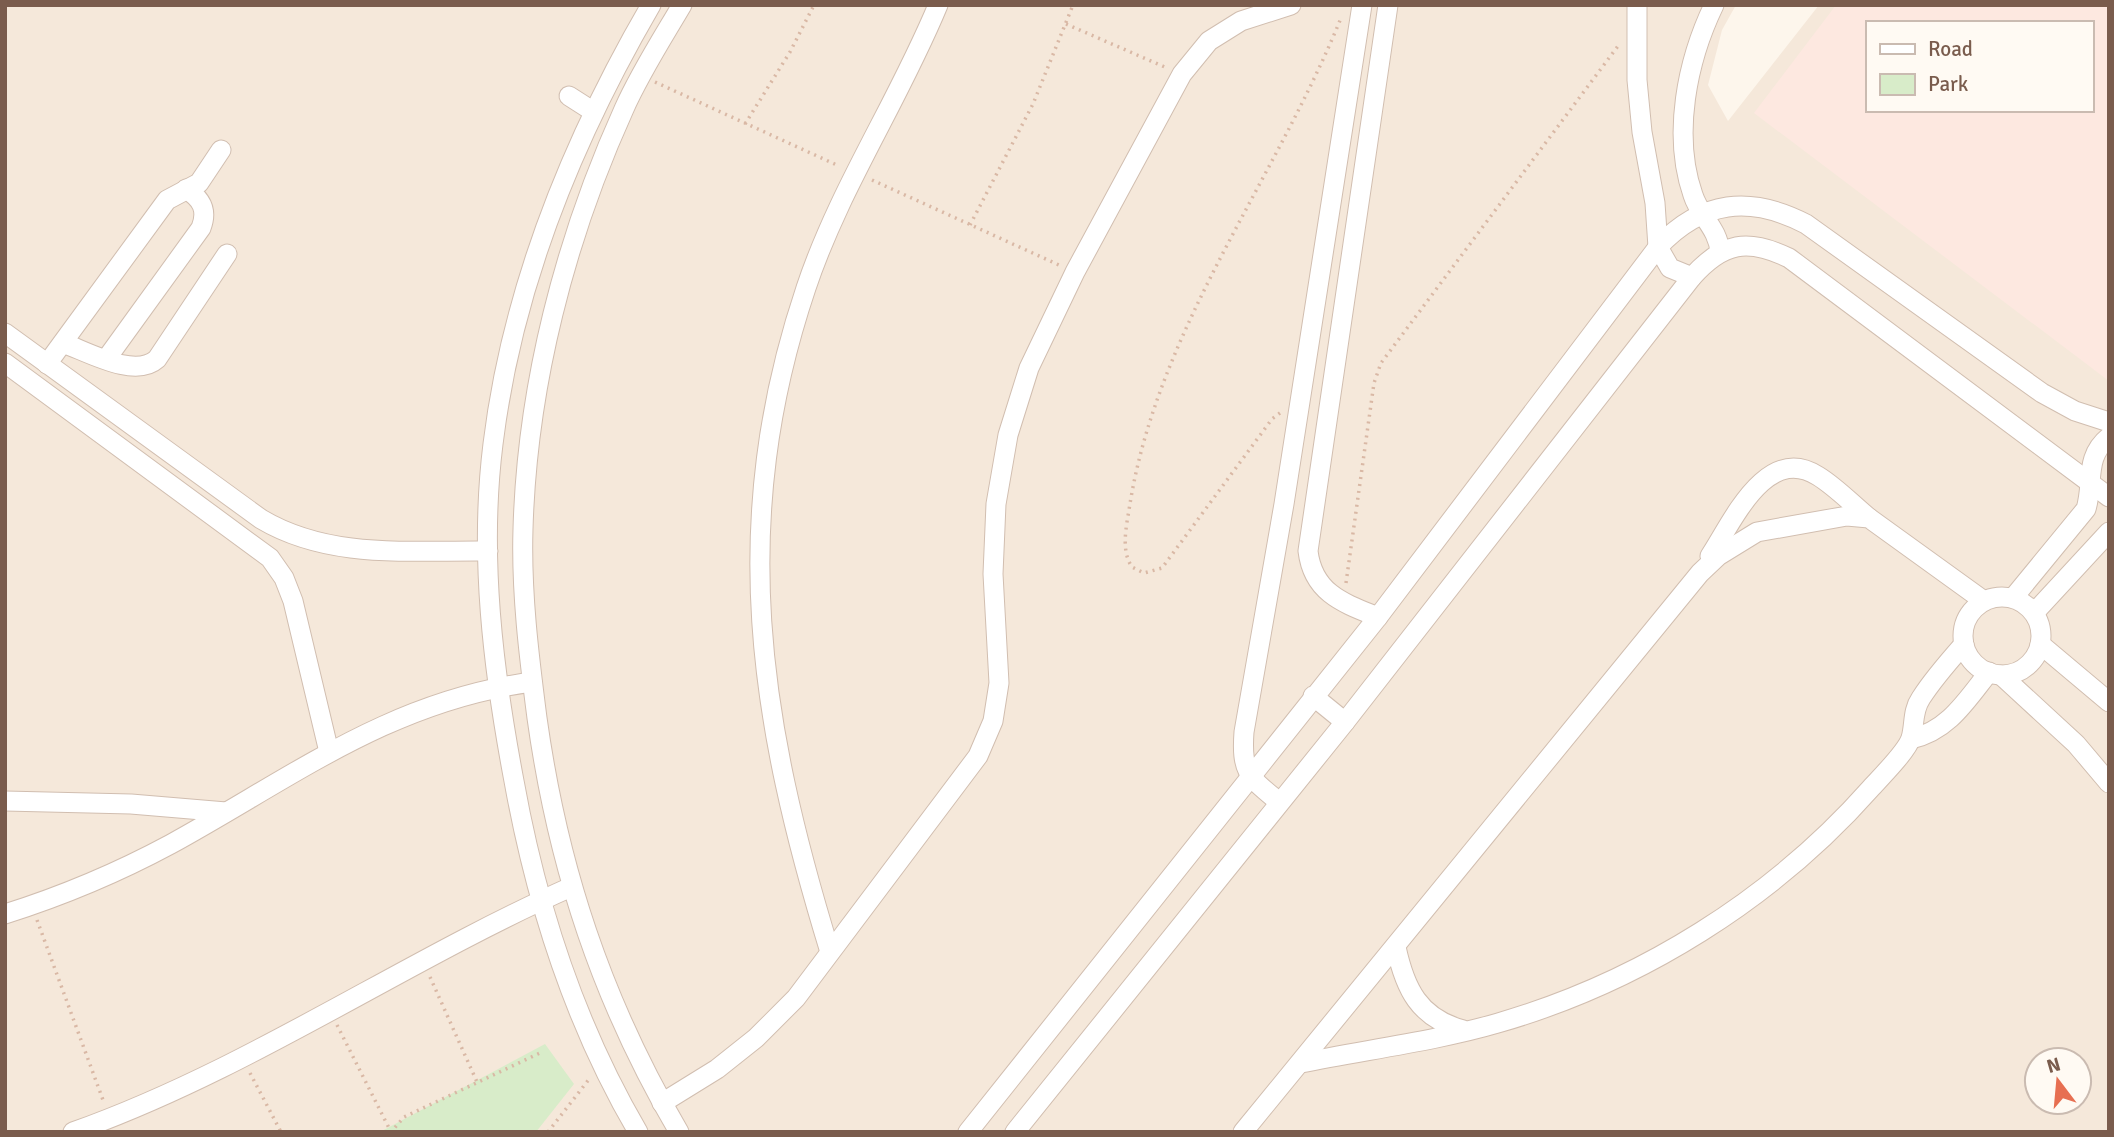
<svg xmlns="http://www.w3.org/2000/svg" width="2114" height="1137" font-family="Signika,sans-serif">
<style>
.residential{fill:#f5e8da;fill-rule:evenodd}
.commercial{fill:#fde8e0;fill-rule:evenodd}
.green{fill:#d8ecc9}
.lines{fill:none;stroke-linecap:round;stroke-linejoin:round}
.minor-casing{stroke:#d1beb0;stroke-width:21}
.path{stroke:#d9b8a5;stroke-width:3.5;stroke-dasharray:2 5;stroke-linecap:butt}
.minor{stroke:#fff;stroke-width:19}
</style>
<rect width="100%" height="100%" fill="#fdf6ec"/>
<!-- residential -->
<path class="residential" d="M5 5H1736L1722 30 1708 85 1728 121 1819 5H2109V1132H5ZM1867 23H2091V110H1867ZM2037 1060H2079V1102H2037Z"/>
<!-- commercial -->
<path class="commercial" d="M1836 5H2109V381L1754 113ZM1867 23H2091V110H1867Z"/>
<!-- green -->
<path class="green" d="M545 1044 574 1084 536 1132H380Z"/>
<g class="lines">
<defs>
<g id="minor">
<path d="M1637 5V80L1642 132 1655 203 1658 247 1670 268 1692 277"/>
<path d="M1714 5C1687 61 1672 135 1693 195 1700 217 1718 228 1720 252"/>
<path d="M569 96 594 112"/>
<path d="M5 333 261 519C330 560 411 550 488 551"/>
<path d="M63 343C88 352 135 379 157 359L227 254"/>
<path d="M107 358 201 228C208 210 202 199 186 189"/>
<path d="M5 363 270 558 284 578 293 601 329 752"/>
<path d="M47 364 167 200 199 183 221 150"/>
<path d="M1710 556C1732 523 1766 443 1818 476 1836 487 1852 504 1869 518"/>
<circle cx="2002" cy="636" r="39"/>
<path d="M2013 598 2086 509C2094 483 2084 457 2109 437"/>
<path d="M2034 613 2109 532"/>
<path d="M1378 617C1343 603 1313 593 1308 551L1388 5"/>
<path d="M2040 644 2109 702"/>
<path d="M2001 675 2076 744 2109 783"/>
<path d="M1313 696 1345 722"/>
<path d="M1911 739C1948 731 1966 701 1989 672"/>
<path d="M5 801 131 804 226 812"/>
<path d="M1279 802C1249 777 1241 773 1244 732L1284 504 1362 5"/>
<path d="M5 914C62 896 119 872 171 844 293 777 390 701 532 682"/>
<path d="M1396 947C1405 989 1419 1018 1463 1030"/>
<path d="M830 952C759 721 727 523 806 288 839 189 898 102 938 5"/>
<path d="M1301 1063C1364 1050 1437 1041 1498 1023 1640 982 1773 899 1871 788 1881 777 1907 751 1911 738 1915 725 1912 711 1921 698 1933 679 1949 661 1964 644"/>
<path d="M662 1103 717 1069 756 1038 796 998 978 756 993 721 999 683 993 574 996 504 1008 435 1029 368 1075 272 1182 74 1209 41 1241 21 1291 5"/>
<path d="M73 1132C248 1070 402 962 571 887"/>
<path d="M638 1132C574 1023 536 903 514 781 493 670 479 556 493 444 512 289 573 139 651 5"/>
<path d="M679 1132C602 1001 558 868 537 718 529 656 521 592 523 529 527 386 565 239 624 109 640 73 662 39 682 5"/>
<path d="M968 1132 1378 617 1658 247C1702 200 1750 195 1806 224L2042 393 2075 411 2109 422"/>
<path d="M1015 1132 1345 722 1692 277C1723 242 1748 238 1789 258L2109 497"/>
<path d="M1243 1132 1700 573 1718 556 1757 532 1847 516 1869 518 1984 601"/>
</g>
</defs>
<!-- minor casing -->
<use href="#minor" class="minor-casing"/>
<!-- path -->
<g class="path">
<path d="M1066 24 1167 68"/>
<path d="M655 82 839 166"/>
<path d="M745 124 790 52 814 5"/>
<path d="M872 180 1059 265"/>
<path d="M970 225 1033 104 1073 5"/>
<path d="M1280 413 1272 419 1162 568 1144 573 1132 567C1121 551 1126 528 1129 510 1156 331 1274 183 1341 18"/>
<path d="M1346 583 1374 383 1381 363 1618 46"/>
<path d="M37 920 103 1100"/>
<path d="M430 977 477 1082"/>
<path d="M337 1025 391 1132 404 1117 542 1052"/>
<path d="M250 1073 281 1132"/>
<path d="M548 1132 590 1078"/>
</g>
<!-- minor -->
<use href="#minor" class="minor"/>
</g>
<!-- border -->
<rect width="2114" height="1137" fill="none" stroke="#7a5c4d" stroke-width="14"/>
<!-- legend -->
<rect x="1866" y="21" width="228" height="91" fill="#fffaf3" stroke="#cabbb1" stroke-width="2"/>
<rect x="1880" y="44" width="35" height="10" fill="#ffffff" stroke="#cabbb1" stroke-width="2"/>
<text x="1928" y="56" font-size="21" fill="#7a5c4d">Road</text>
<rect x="1880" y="74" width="35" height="21" fill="#d8ecc9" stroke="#cabbb1" stroke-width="2"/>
<text x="1928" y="91" font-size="21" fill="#7a5c4d">Park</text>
<!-- north arrow -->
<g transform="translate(2058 1081) rotate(344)"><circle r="33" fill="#fffaf3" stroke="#cabbb1" stroke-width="2"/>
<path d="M0-5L12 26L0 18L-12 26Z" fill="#e76f51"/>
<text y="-10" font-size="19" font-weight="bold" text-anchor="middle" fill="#7a5c4d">N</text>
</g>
</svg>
